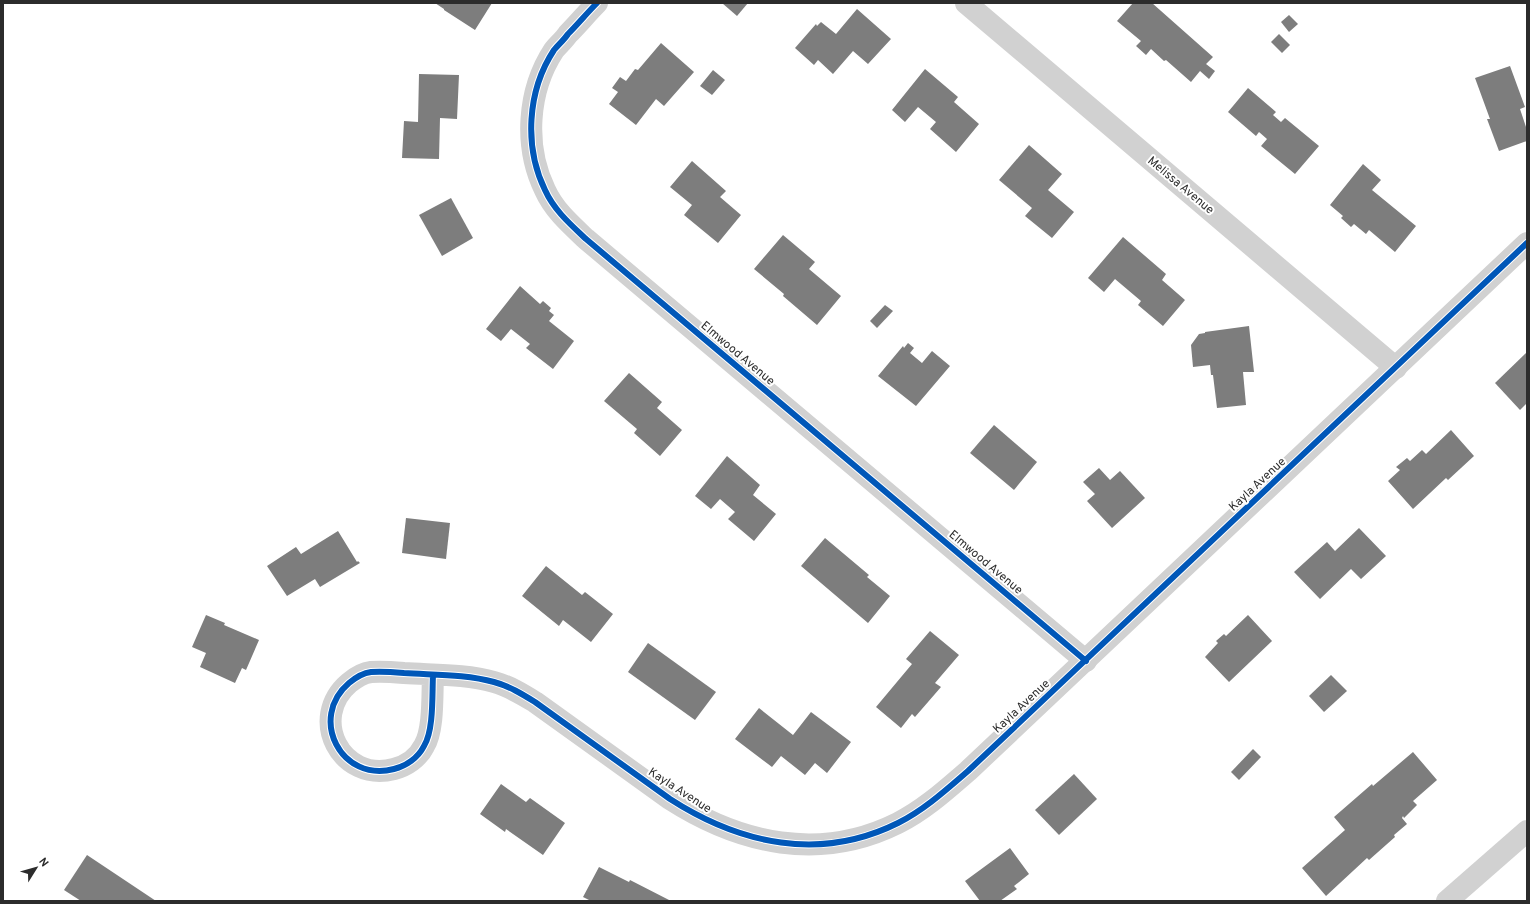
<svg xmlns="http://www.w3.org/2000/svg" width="1530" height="904" font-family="Overpass,sans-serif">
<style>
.building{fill:#7d7d7d}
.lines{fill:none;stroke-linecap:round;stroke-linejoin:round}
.minor{stroke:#d1d1d1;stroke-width:22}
.cycleway-casing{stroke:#fff;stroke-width:8}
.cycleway{stroke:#0057b8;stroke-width:6}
.labels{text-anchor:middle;stroke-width:4;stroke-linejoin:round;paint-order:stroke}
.street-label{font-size:12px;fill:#2c2c2c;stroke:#fff}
</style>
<rect width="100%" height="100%" fill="#fff"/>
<!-- building -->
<g class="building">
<path d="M435 3H492L475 30 444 10V9Z"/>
<path d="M722 3H748L737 16Z"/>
<path d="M1133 3H1152L1213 57 1206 64 1215 71 1209 79 1200 71 1191 82 1166 60 1164 61 1151 49 1146 55 1136 46 1141 41 1117 21Z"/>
<path d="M857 9 891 39 868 64 853 51 833 74 818 60 814 65 795 48 816 24 817 26 821 22 836 34Z"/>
<path d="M1289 15 1298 24 1289 32 1281 22Z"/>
<path d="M1279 34 1290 45 1282 53 1271 42Z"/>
<path d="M661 43 694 72 664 106 656 99 636 125 609 104 618 92 612 88 620 77 626 81 635 69 638 70Z"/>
<path d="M1510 66 1525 107 1520 109 1527 130V141L1499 151 1487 119H1490L1475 78Z"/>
<path d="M925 69 958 97 954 102 979 124 956 152 930 129 936 122 918 107 905 122 892 110Z"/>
<path d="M713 70 725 80 712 95 700 86Z"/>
<path d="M419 74 459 75 457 119 440 118 439 159 402 158 404 121 418 122Z"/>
<path d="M1248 88 1276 112 1273 115 1281 122 1285 118 1319 146 1295 174 1261 146 1267 139 1259 132 1256 136 1228 112Z"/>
<path d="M1029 145 1062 174 1048 190 1074 212 1052 238 1025 216 1032 208 999 180Z"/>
<path d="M692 161 726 191 720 197 741 215 718 243 684 215 692 205 670 187Z"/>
<path d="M1363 164 1381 180 1372 190 1416 226 1395 252 1369 230 1366 234 1354 224 1351 227 1341 218 1343 216 1330 205Z"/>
<path d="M451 198 473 238 442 256 419 215Z"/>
<path d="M783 235 815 262 809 269 841 296 817 325 783 296 784 294 754 269Z"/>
<path d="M1123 237 1166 274 1162 280 1185 300 1163 326 1138 305 1141 301 1115 279 1104 292 1088 278Z"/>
<path d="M520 286 540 304 543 301 551 308 549 311 554 315 549 321 574 341 553 369 526 348 530 344 511 329 501 341 486 329Z"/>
<path d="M885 305 893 311 877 328 870 321Z"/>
<path d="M1249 326 1254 372H1243L1246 405 1217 408 1213 375H1211L1210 365 1193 367 1191 345 1199 334 1205 333V332Z"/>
<path d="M908 343 914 348 910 353 922 363 932 351 950 366 916 406 878 376 903 346 904 348Z"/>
<path d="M1527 352V403L1520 410 1495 383Z"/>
<path d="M629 373 662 402 657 408 682 430 660 456 634 433 637 429 604 401Z"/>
<path d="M994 425 1037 462 1014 490 970 453Z"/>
<path d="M1451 430 1474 456 1448 480 1446 478 1413 509 1388 481 1400 470 1396 467 1407 458 1410 461 1422 450 1426 454Z"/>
<path d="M727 456 760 485 753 495 776 514 754 541 728 519 735 512 720 499 711 509 695 496Z"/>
<path d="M1099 468 1110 480 1120 471 1145 498 1112 528 1087 501 1095 494 1083 482Z"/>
<path d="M406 518 450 523 446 559 402 553Z"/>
<path d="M1359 528 1386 556 1361 579 1351 569 1320 599 1294 572 1327 542 1335 551Z"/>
<path d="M338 531 357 562 358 561 360 563 320 587 315 579 287 596 267 566 296 547 301 554Z"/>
<path d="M825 538 869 575 867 577 890 596 868 623 801 566Z"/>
<path d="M546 566 582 595 585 592 613 614 591 642 563 620 559 626 522 596Z"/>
<path d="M206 615 225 623 224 625 259 640 246 670 242 668 235 683 200 667 206 653 192 647Z"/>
<path d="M1248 615 1272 641 1229 682 1205 657 1218 643 1216 641 1224 634 1226 636Z"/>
<path d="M930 631 959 655 935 683 941 687 915 717 912 714 901 728 876 707 912 664 906 659Z"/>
<path d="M648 643 716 692 695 720 628 672Z"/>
<path d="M1331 675 1347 691 1324 712 1309 696Z"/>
<path d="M759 708 793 735 811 712 851 742 827 773 815 763 805 775 781 756 772 767 735 739Z"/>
<path d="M1253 749 1261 757 1239 780 1231 772Z"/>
<path d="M1413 752 1437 780 1413 801 1417 805 1404 818 1403 816 1402 818 1407 824 1394 835 1395 837 1369 860 1367 858 1326 896 1302 868 1345 830 1334 817 1372 784 1373 786Z"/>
<path d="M1074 774 1097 799 1059 835 1035 810Z"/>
<path d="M501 784 526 802 530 798 565 823 543 855 506 829 505 832 480 814Z"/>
<path d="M1010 848 1029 874 1014 886 1017 889 1000 901H980L965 881Z"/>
<path d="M87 855 156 901H81L64 890Z"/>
<path d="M599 867 629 882 630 880 671 901H591L583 897Z"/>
</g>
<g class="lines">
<!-- minor -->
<g class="minor">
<path d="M597 3C587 13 578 24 568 34 564 40 558 45 554 50 527 91 524 147 545 190 554 210 570 224 586 239L1086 661"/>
<path d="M966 3 1396 368"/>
<path d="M433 675C432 694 434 730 424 746 418 758 406 766 394 769 341 783 308 718 349 683 355 678 363 673 371 672 381 671 393 672 404 673 434 675 466 674 494 682 509 686 522 694 535 702L670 799C740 844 820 862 898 823 924 810 946 790 968 771L1527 243"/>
<path d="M1447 901 1527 831"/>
</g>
<defs>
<g id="cycleway">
<path d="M597 3C587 13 578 24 568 34 564 40 558 45 554 50 527 91 524 147 545 190 554 210 570 224 586 239L1086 661"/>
<path d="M433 675C432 694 434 730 424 746 418 758 406 766 394 769 341 783 308 718 349 683 355 678 363 673 371 672 381 671 393 672 404 673 434 675 466 674 494 682 509 686 522 694 535 702L670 799C740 844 820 862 898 823 924 810 946 790 968 771L1527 243"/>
</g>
</defs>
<!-- cycleway casing -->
<use href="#cycleway" class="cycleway-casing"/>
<!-- cycleway -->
<use href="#cycleway" class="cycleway"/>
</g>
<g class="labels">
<!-- street labels -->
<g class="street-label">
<text transform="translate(1181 185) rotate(40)" y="4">Melissa Avenue</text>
<text transform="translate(738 353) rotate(40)" y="4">Elmwood Avenue</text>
<text transform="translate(1257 484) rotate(-43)" y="4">Kayla Avenue</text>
<text transform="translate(986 562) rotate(40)" y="4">Elmwood Avenue</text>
<text transform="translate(1021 706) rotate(-43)" y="4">Kayla Avenue</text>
<text transform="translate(680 790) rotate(33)" y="4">Kayla Avenue</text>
</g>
</g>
<!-- border -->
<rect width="1530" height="904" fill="none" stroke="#2c2c2c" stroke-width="8"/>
<!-- north arrow -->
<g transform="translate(36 868) rotate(53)" stroke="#ffffff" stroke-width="3" paint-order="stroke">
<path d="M0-3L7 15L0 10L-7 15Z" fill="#2c2c2c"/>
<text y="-6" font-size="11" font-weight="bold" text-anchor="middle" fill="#2c2c2c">N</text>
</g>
</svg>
